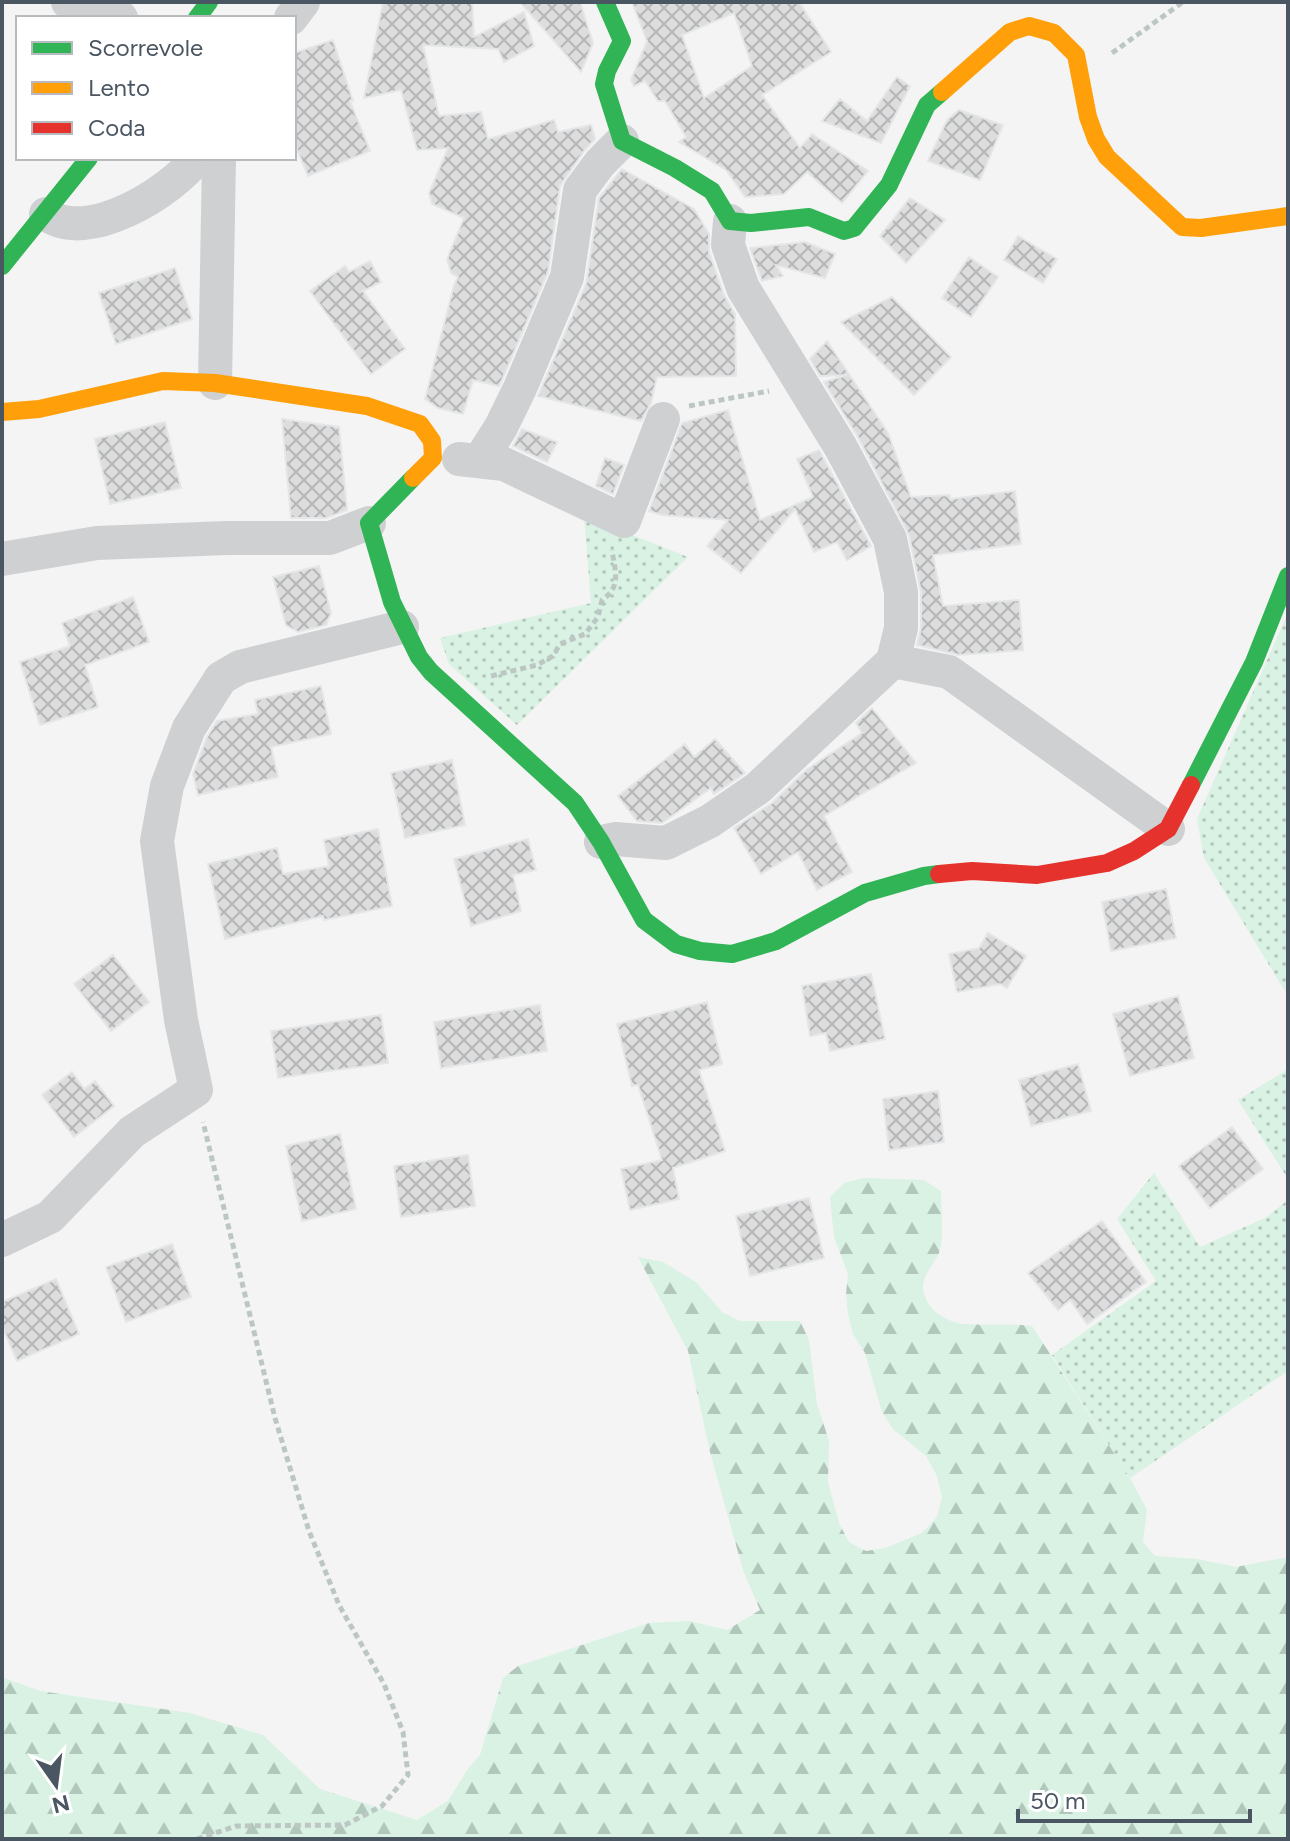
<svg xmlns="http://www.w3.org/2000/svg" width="1290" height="1841" font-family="Figtree,sans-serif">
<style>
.grass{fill:url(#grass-dots)}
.forest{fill:url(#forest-firs)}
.building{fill:url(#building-cross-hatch);stroke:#e5e6e7;stroke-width:2;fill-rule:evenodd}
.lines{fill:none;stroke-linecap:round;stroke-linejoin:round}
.path{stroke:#bcc7c4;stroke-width:5;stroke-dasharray:6 4;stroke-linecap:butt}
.street{stroke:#ced0d2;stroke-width:34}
.fast{stroke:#30b455;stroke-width:18}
.slow{stroke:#ff9f0a;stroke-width:18}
.jam{stroke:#e5322d;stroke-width:18}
</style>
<defs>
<pattern id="grass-dots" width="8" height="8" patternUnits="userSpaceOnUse" patternTransform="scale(2)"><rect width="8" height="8" fill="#d9f2e3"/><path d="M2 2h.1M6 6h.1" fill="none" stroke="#b2c7bb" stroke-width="1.8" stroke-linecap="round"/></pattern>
<pattern id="forest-firs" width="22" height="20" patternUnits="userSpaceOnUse" patternTransform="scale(2)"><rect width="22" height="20" fill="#d9f2e3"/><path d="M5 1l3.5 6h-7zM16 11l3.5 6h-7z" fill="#b2c7bb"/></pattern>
<pattern id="building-cross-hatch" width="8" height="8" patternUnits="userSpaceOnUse" patternTransform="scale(2)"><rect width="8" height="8" fill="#ddddde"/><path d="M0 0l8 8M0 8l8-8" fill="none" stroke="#b5b6b7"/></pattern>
</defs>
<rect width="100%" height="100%" fill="#f4f4f4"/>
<!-- grass -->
<g class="grass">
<path d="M584 516 688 557 517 725 449 664 440 638 591 603Z"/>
<path d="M1288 613V996L1204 858 1197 819Z"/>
<path d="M1288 1069V1179L1238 1100Z"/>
<path d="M1154 1173 1200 1247 1265 1218 1288 1200V1371L1130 1478 1052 1355 1156 1281 1117 1219Z"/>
</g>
<!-- forest -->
<path class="forest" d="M863 1178 924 1180 941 1191C941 1207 944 1238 939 1253 934 1264 924 1273 923 1286 923 1308 945 1322 964 1324 987 1326 1009 1323 1032 1326L1130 1478 1147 1510 1143 1542 1155 1556 1197 1559 1236 1567 1288 1557V1839H2V1677L40 1691 190 1713 263 1735 320 1789 417 1820 448 1801 467 1770 480 1755 503 1678 518 1666 649 1623 689 1621 727 1630 760 1610 743 1570 710 1452 688 1351 638 1257 663 1262 696 1282 722 1312 740 1321H800L809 1340 817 1404 829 1441 828 1482 839 1523 849 1542 866 1551 885 1548 922 1533 937 1517 942 1497 937 1476 926 1456 893 1429 882 1412 865 1353 853 1334 848 1314 846 1294 848 1274 834 1237 830 1197 844 1183Z"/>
<!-- building -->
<g class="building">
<path d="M383 2H472L474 37 524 12 534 46 504 62 498 49 423 45 439 116 481 112 488 139 554 120 558 132 591 125 595 139 584 151 560 186 548 272 502 380 499 386 473 380 463 414 438 408 425 399 454 285 458 277 451 273 447 259 464 218 432 204 429 193 448 148 417 150 401 90 364 98Z"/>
<path d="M520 2H580L593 43 581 72Z"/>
<path d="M632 2H799L831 52 762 95 800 148 812 134 868 171 842 203 807 172 784 194 745 197 726 170 679 142 686 137 665 101H658L645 81 634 86 631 80 647 41ZM734 13 752 66 704 98 682 35Z"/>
<path d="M333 40 353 101H350L370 151 308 176 294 142V53Z"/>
<path d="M897 77 910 86 881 143 822 121 840 99 867 121Z"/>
<path d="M959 110 1003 125 980 180 928 161 947 120Z"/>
<path d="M622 169 694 209 709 234V252L724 295 735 314 736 376 657 377 651 403 641 421 538 396 586 284 599 198Z"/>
<path d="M910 198 945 220 906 263 880 236Z"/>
<path d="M1018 236 1057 259 1043 283 1004 260Z"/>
<path d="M805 242 835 254 825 278 776 265 783 276 762 281 750 248Z"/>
<path d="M969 257 998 277 971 317 942 298Z"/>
<path d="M370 261 381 282 363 291 405 349 371 374 310 291 345 266 349 272Z"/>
<path d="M175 268 192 319 116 344 99 293Z"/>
<path d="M892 297 951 357 914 395 841 322Z"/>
<path d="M827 341 888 433 911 497 950 495V499L1015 491 1021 544 933 555 943 606 1019 600 1023 650 959 655 917 645 921 628V592L909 535 858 437 824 382 847 375 820 376 810 359Z"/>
<path d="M728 410 760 520 813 497 797 459 819 450 871 546 847 560 837 542 814 552 795 509 741 573 707 546 728 520 662 515 649 511 682 423Z"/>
<path d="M282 419 339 427 347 510 326 518H291Z"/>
<path d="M165 422 181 488 110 504 95 439Z"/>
<path d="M522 429 557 442 547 462 513 446Z"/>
<path d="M605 458 624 465 613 494 596 486Z"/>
<path d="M319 566 331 613 326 625 298 632 286 625 273 577Z"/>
<path d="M133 597 149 642 85 665 98 707 40 725 20 662 70 646 62 623Z"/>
<path d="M321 686 331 734 271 747 278 777 198 795 193 774 207 737 217 721 258 714 255 700Z"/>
<path d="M872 708 916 763 824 816 852 872 817 890 798 852 761 874 734 828 772 803 806 770 862 733 856 723Z"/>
<path d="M715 739 745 773 714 794 711 788 662 823 637 821 618 796 685 744 694 757Z"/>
<path d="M452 760 465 825 405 838 391 773Z"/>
<path d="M378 829 392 906 324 920 323 916 225 939 208 864 277 848 283 874 329 866 324 840Z"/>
<path d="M528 839 536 870 513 875 521 911 471 926 454 859Z"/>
<path d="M1166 889 1176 938 1111 951 1102 902Z"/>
<path d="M988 933 1026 956 1007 988 1000 984 957 992 949 954 979 948Z"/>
<path d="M113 955 149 1002 111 1031 74 984Z"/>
<path d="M871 974 885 1039 830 1051 826 1033 810 1036 802 986Z"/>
<path d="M1178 996 1194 1058 1130 1076 1113 1014Z"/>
<path d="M707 1002 722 1064 699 1070 725 1151 673 1168 679 1199 630 1210 621 1169 662 1160 638 1085 632 1086 617 1024Z"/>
<path d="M540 1005 547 1051 441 1068 434 1022Z"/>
<path d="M381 1015 388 1063 278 1078 271 1031Z"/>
<path d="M1078 1064 1091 1111 1031 1126 1019 1080Z"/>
<path d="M72 1072 84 1089 95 1081 114 1106 74 1137 42 1095Z"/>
<path d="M938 1091 944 1142 889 1150 883 1099Z"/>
<path d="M1232 1127 1263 1169 1210 1208 1179 1166Z"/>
<path d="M340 1134 356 1209 302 1221 286 1146Z"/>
<path d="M468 1155 475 1206 401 1217 394 1166Z"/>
<path d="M809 1198 824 1258 750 1276 736 1216Z"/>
<path d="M1102 1221 1146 1282 1087 1324 1070 1300 1058 1310 1028 1273Z"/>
<path d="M172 1244 191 1297 126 1322 106 1267Z"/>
<path d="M56 1279 79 1334 17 1361 2 1326V1302Z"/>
</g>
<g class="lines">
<!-- path -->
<g class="path">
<path d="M1112 53 1183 2"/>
<path d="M689 406 769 391"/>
<path d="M491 676 537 665 553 656 560 644 585 634 598 617 602 600C622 586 615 572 612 550"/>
<path d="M197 1839 236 1826 345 1825 382 1806 408 1775 403 1732 384 1684 339 1605 309 1531 275 1418 203 1122"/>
</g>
<!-- street -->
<g class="street">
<path d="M68 2 121 18"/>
<path d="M291 18 303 2"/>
<path d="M46 214C87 245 171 192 197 158"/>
<path d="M215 383 219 158"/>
<path d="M459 459 504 464 624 521 663 419"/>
<path d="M480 460 501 427 520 388 567 277 580 190 600 163 622 141"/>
<path d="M2 559 97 543 227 538H330L369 523"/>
<path d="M893 661 949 672 1168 829"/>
<path d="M601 842 615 839 666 843 710 821 758 788 893 661 901 628V592L890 539 840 446 743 288 728 245 730 221"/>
<path d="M2 1240 50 1217 132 1132 196 1090 181 1020 157 841 167 786 189 728 221 678 240 667 402 627"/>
</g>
<!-- fast -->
<g class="fast">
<path d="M605 2 622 41 607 71 604 84 622 141 675 168 712 191 730 221 751 223 809 217 844 231 854 228 889 185 927 105 942 92"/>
<path d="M197 18 209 2"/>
<path d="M2 266 89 158"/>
<path d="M413 478 369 523 392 602 419 657 431 672 575 803 601 842 644 920 676 944 700 951 732 954 776 941 865 893 924 876 939 874"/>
<path d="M1191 785 1254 662 1288 576"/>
</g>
<!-- slow -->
<g class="slow">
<path d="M942 92 1010 32 1029 26 1054 33 1076 55 1088 117 1096 139 1107 157 1182 227 1201 228 1288 216"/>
<path d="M2 412 39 409 163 381 215 383 367 406 420 424 432 441 433 458 413 478"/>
</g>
<!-- jam -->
<path class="jam" d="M939 874 972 871 1037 875 1107 863 1134 851 1168 829 1191 785"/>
</g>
<!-- border -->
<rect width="1290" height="1841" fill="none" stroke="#4a5661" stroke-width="8"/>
<!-- legend -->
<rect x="16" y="16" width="280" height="144" fill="#ffffff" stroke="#b7bbc0" stroke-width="2"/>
<rect x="32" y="42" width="40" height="12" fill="#30b455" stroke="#b7bbc0" stroke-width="2"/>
<text x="88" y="56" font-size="24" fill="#4a5661">Scorrevole</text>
<rect x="32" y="82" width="40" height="12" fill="#ff9f0a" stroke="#b7bbc0" stroke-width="2"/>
<text x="88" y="96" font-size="24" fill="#4a5661">Lento</text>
<rect x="32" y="122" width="40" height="12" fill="#e5322d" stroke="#b7bbc0" stroke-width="2"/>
<text x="88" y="136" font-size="24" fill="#4a5661">Coda</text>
<!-- north arrow -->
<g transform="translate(56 1785) rotate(166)" stroke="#ffffff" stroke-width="6" paint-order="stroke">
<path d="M0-6L14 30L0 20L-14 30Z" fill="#4a5661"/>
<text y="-12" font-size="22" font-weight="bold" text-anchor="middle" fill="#4a5661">N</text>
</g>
<!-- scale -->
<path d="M1018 1809v12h232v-12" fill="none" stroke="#4a5661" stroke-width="4"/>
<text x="1030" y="1809" font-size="24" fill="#4a5661" stroke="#ffffff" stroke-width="6" paint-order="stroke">50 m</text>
</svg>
